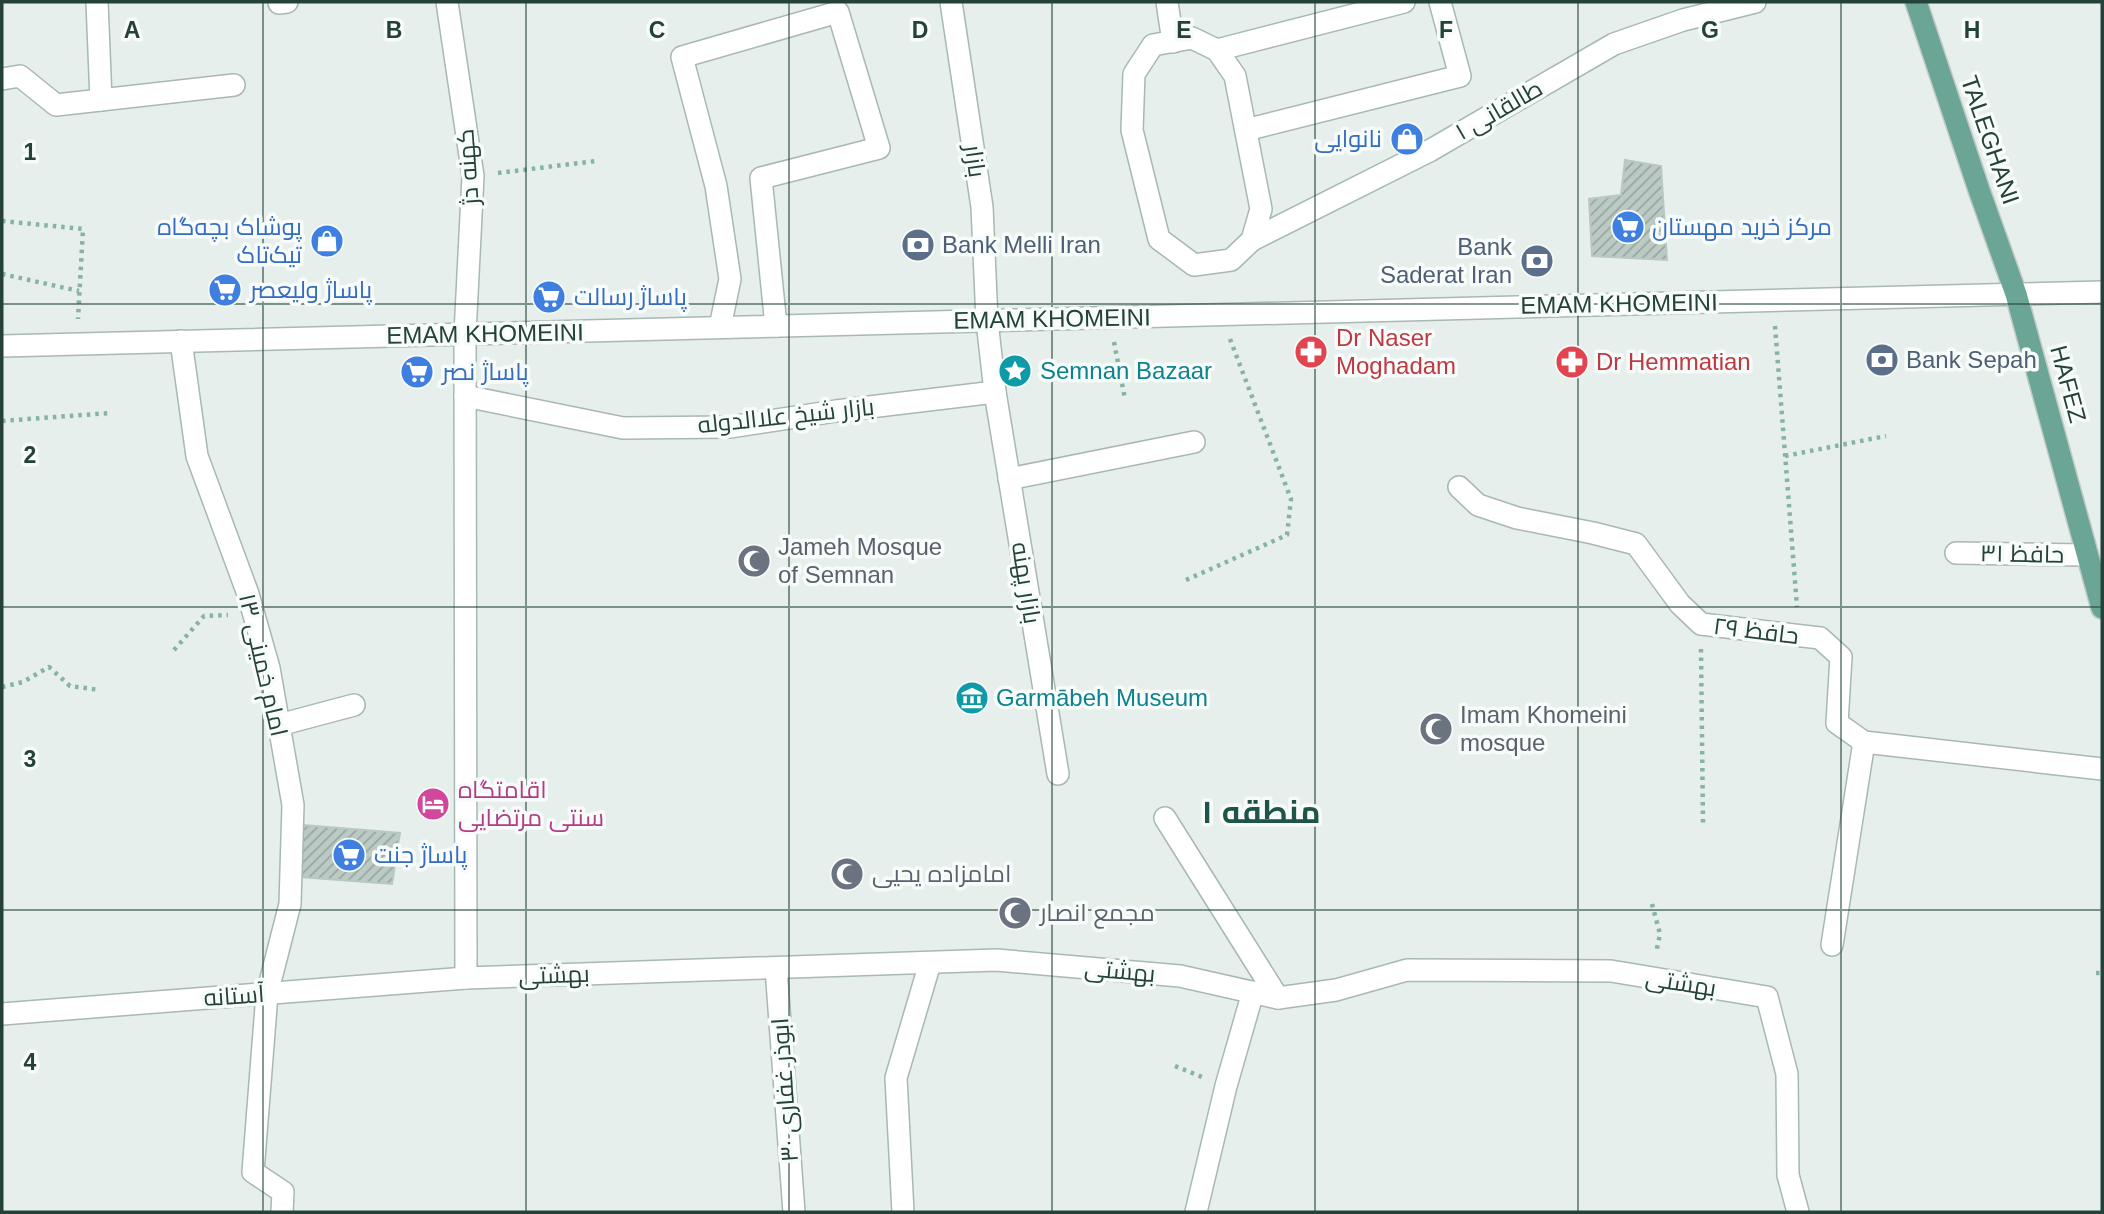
<svg xmlns="http://www.w3.org/2000/svg" width="2104" height="1214" font-family="Helvetica,Cairo,sans-serif">
<style>
.building{fill:url(#building-hatch);stroke:#b8c9c2;stroke-width:2}
.lines{fill:none;stroke-linecap:round;stroke-linejoin:round}
.minor-casing{stroke:#a8b8b2;stroke-width:24}
.major-casing{stroke:#c2cac8;stroke-width:24}
.path{stroke:#86b3a5;stroke-width:4.5;stroke-dasharray:3.5 5;stroke-linecap:butt}
.minor{stroke:#fff;stroke-width:21}
.major{stroke:#6aa596;stroke-width:21}
.grid{fill:none;stroke:#24423a;stroke-width:2;stroke-opacity:0.55}
.labels{text-anchor:middle;stroke-width:7;stroke-linejoin:round;paint-order:stroke}
.street-label{font-size:24px;fill:#24423a;stroke:#f7fbf9}
.shop-label{font-size:24px;fill:#366cbe;stroke:#f7fbf9;text-anchor:start}
.service-label{font-size:24px;fill:#4e5e75;stroke:#f7fbf9;text-anchor:start}
.health-label{font-size:24px;fill:#be3a42;stroke:#f7fbf9;text-anchor:start}
.culture-label{font-size:24px;fill:#0d838f;stroke:#f7fbf9;text-anchor:start}
.worship-label{font-size:24px;fill:#5b616d;stroke:#f7fbf9;text-anchor:start}
.hotel-label{font-size:24px;fill:#b23c85;stroke:#f7fbf9;text-anchor:start}
.district-label{font-size:32px;font-weight:bold;fill:#1f5548;stroke:#f7fbf9}
.grid-label{font-size:23px;text-anchor:middle;font-weight:bold;fill:#24423a;stroke:#f7fbf9;stroke-width:7;stroke-linejoin:round;paint-order:stroke}
</style>
<defs>
<pattern id="building-hatch" width="6" height="6" patternUnits="userSpaceOnUse" patternTransform="scale(1.75)"><rect width="6" height="6" fill="#bbcac4"/><path d="M-1 1l2-2M0 6l6-6M5 7l2-2" fill="none" stroke="#98a6a0"/></pattern>
</defs>
<rect width="100%" height="100%" fill="#e6efeb"/>
<!-- building -->
<g class="building">
<path d="M1625 160 1661 166 1667 260 1592 256 1589 199 1621 195Z"/>
<path d="M303 825 400 833 392 884 300 877Z"/>
</g>
<g class="lines">
<defs>
<g id="minor">
<path d="M97 2 101 100"/>
<path d="M447 2 473 176 465 334 466 978"/>
<path d="M1167 2 1173 42"/>
<path d="M279 3 287 2"/>
<path d="M1192 38 1217 50 1235 76 1261 209 1252 240 1231 260 1194 265 1159 239 1132 130 1134 74 1153 45Z"/>
<path d="M1217 50 1404 2"/>
<path d="M2 79 20 76 56 105 234 85"/>
<path d="M1246 130 1460 76 1440 2"/>
<path d="M1252 240 1431 150 1614 44 1683 20 1755 2"/>
<path d="M720 327 730 279 716 186 682 57 838 12 879 148 761 178 776 326"/>
<path d="M181 341 197 456 248 594 269 668 293 805 290 904 267 994 253 1172 283 1192 282 1212"/>
<path d="M2 346 2102 292"/>
<path d="M995 392 1058 774"/>
<path d="M465 396 623 428 730 427 836 411 995 392 987 321 982 207 951 2"/>
<path d="M1009 479 1194 442"/>
<path d="M1459 487 1478 505 1517 518 1593 533 1636 544 1680 604 1701 624 1820 638 1841 657 1837 723 1864 742 2102 769"/>
<path d="M1956 553 2087 555"/>
<path d="M279 725 354 705"/>
<path d="M1165 818 1278 998"/>
<path d="M1832 945 1864 742"/>
<path d="M776 968 794 1212"/>
<path d="M2 1014 466 978 996 960 1180 976 1278 998 1336 990 1407 970 1611 971 1767 997 1787 1074 1788 1175 1798 1212"/>
<path d="M903 1212 896 1078 930 963"/>
<path d="M1196 1212 1226 1086 1253 992"/>
</g>
<path id="major" d="M1916 2 1979 190 2016 294 2102 608"/>
</defs>
<!-- minor casing -->
<use href="#minor" class="minor-casing"/>
<!-- major casing -->
<use href="#major" class="major-casing"/>
<!-- path -->
<g class="path">
<path d="M498 173 596 161"/>
<path d="M2 221 83 229 78 319"/>
<path d="M2 274 79 291"/>
<path d="M1775 326 1797 607"/>
<path d="M1114 342 1125 399"/>
<path d="M2 421 110 413"/>
<path d="M1785 456 1886 436"/>
<path d="M1186 580 1287 535 1291 499 1230 339"/>
<path d="M1701 649 1703 824"/>
<path d="M174 650 204 616 228 615"/>
<path d="M2 687 23 682 49 667 70 686 100 690"/>
<path d="M1652 904 1660 934 1656 953"/>
<path d="M2096 973H2102"/>
<path d="M1175 1066 1202 1077"/>
</g>
<!-- minor -->
<use href="#minor" class="minor"/>
<!-- major -->
<use href="#major" class="major"/>
</g>
<!-- grid -->
<path class="grid" d="M263 2V1212M526 2V1212M789 2V1212M1052 2V1212M1315 2V1212M1578 2V1212M1841 2V1212M2 304H2102M2 607H2102M2 910H2102"/>
<!-- icons -->
<defs>
<symbol id="shop-disc" viewBox="-11 -11 22 22"><circle r="9.5" fill="#3f7fe0" stroke="#f7fbf9"/><path d="M-5-2.5h2.3a2.7 3.5 0 0 1 5.4 0H5L5.5 6h-11ZM-1.5-2.5h3a1.5 2.3 0 0 0-3 0Z" fill="#fff"/></symbol>
<symbol id="supermarket-disc" viewBox="-11 -11 22 22"><circle r="9.5" fill="#3f7fe0" stroke="#f7fbf9"/><path d="M-6-5.5h2.5l.6 2H6L4.5 2H-2.5L-4.4-4H-6ZM-1.5 3.2a1.3 1.3 0 1 0 .1 0ZM3 3.2a1.3 1.3 0 1 0 .1 0Z" fill="#fff"/></symbol>
<symbol id="bank-disc" viewBox="-11 -11 22 22"><circle r="9.5" fill="#5c6f8a" stroke="#f7fbf9"/><path d="M-6-4H6V4H-6ZM0-2.3a2.3 2.3 0 1 0 0 4.6a2.3 2.3 0 1 0 0-4.6Z" fill="#fff"/></symbol>
<symbol id="pharmacy-disc" viewBox="-11 -11 22 22"><circle r="9.5" fill="#e0444e" stroke="#f7fbf9"/><path d="M-2-6h4v4h4v4h-4v4h-4v-4h-4v-4h4Z" fill="#fff"/></symbol>
<symbol id="sight-disc" viewBox="-11 -11 22 22"><circle r="9.5" fill="#0f9aa8" stroke="#f7fbf9"/><path d="M0-6L1.8-2.2L6-1.7L2.9 1.2L3.7 5.4L0 3.3L-3.7 5.4L-2.9 1.2L-6-1.7L-1.8-2.2Z" fill="#fff"/></symbol>
<symbol id="mosque-disc" viewBox="-11 -11 22 22"><circle r="9.5" fill="#6b7280" stroke="#f7fbf9"/><path d="M3.5-4.9A6 6 0 1 0 3.5 4.9A5 5 0 1 1 3.5-4.9Z" fill="#fff"/></symbol>
<symbol id="museum-disc" viewBox="-11 -11 22 22"><circle r="9.5" fill="#0f9aa8" stroke="#f7fbf9"/><path d="M0-6L6-3V-2H-6V-3ZM-5-1h2V3h-2ZM-1-1h2V3h-2ZM3-1h2V3H3ZM-6 4H6V6H-6Z" fill="#fff"/></symbol>
<symbol id="hotel-disc" viewBox="-11 -11 22 22"><circle r="9.5" fill="#d1479c" stroke="#f7fbf9"/><path d="M-6-4.5h1.5V1H6V5H4.5V3h-9V5H-6ZM-4 0a1.8 1.8 0 1 1 3.6 0ZM.5 0V-2.5h3Q6-2.5 6 0Z" fill="#fff"/></symbol>
</defs>
<g fill-rule="evenodd">
<use href="#shop-disc" x="1388" y="120" width="38" height="38"/>
<use href="#supermarket-disc" x="1609" y="208" width="38" height="38"/>
<use href="#shop-disc" x="308" y="222" width="38" height="38"/>
<use href="#bank-disc" x="899" y="226" width="38" height="38"/>
<use href="#bank-disc" x="1518" y="242" width="38" height="38"/>
<use href="#supermarket-disc" x="206" y="271" width="38" height="38"/>
<use href="#supermarket-disc" x="530" y="278" width="38" height="38"/>
<use href="#pharmacy-disc" x="1292" y="333" width="38" height="38"/>
<use href="#bank-disc" x="1863" y="341" width="38" height="38"/>
<use href="#pharmacy-disc" x="1553" y="343" width="38" height="38"/>
<use href="#sight-disc" x="996" y="352" width="38" height="38"/>
<use href="#supermarket-disc" x="398" y="353" width="38" height="38"/>
<use href="#mosque-disc" x="735" y="542" width="38" height="38"/>
<use href="#museum-disc" x="953" y="679" width="38" height="38"/>
<use href="#mosque-disc" x="1417" y="710" width="38" height="38"/>
<use href="#hotel-disc" x="414" y="785" width="38" height="38"/>
<use href="#supermarket-disc" x="330" y="836" width="38" height="38"/>
<use href="#mosque-disc" x="828" y="855" width="38" height="38"/>
<use href="#mosque-disc" x="996" y="894" width="38" height="38"/>
</g>
<g class="labels">
<!-- street labels -->
<g class="street-label">
<text transform="translate(1499 110) rotate(-30)" y="8">طالقانی ۱</text>
<text transform="translate(1990 140) rotate(71)" y="8">TALEGHANI</text>
<text transform="translate(975 161) rotate(82)" y="8">بازار</text>
<text transform="translate(468 167) rotate(-94)" y="8">کهنه دژ</text>
<text transform="translate(1619 304) rotate(-1)" y="8">EMAM KHOMEINI</text>
<text transform="translate(1052 319) rotate(-1)" y="8">EMAM KHOMEINI</text>
<text transform="translate(485 334) rotate(-1)" y="8">EMAM KHOMEINI</text>
<text transform="translate(2068 384) rotate(75)" y="8">HAFEZ</text>
<text transform="translate(786 416) rotate(-6)" y="8">بازار شیخ علاالدوله</text>
<text transform="translate(2022 554) rotate(1)" y="8">حافظ ۳۱</text>
<text transform="translate(1026 583) rotate(81)" y="8">بازار پهنه</text>
<text transform="translate(1756 631) rotate(7)" y="8">حافظ ۲۹</text>
<text transform="translate(263 665) rotate(77)" y="8">امام خمینی ۱۳</text>
<text transform="translate(1120 971) rotate(5)" y="8">بهشتی</text>
<text transform="translate(554 975) rotate(-2)" y="8">بهشتی</text>
<text transform="translate(1681 983) rotate(9)" y="8">بهشتی</text>
<text transform="translate(234 996) rotate(-4)" y="8">آستانه</text>
<text transform="translate(785 1090) rotate(-94)" y="8">ابوذر غفاری ۳۰</text>
</g>
<!-- shop labels -->
<g class="shop-label">
<text x="1382" y="147" text-anchor="end">نانوایی</text>
<text x="302" y="235" text-anchor="end">پوشاک بچه‌گاه<tspan x="302" dy="28">تیک‌تاک</tspan></text>
<text x="1652" y="235">مرکز خرید مهستان</text>
<text x="250" y="298">پاساژ ولیعصر</text>
<text x="574" y="305">پاساژ رسالت</text>
<text x="442" y="380">پاساژ نصر</text>
<text x="374" y="863">پاساژ جنت</text>
</g>
<!-- service labels -->
<g class="service-label">
<text x="942" y="253">Bank Melli Iran</text>
<text x="1512" y="255" text-anchor="end">Bank<tspan x="1512" dy="28">Saderat Iran</tspan></text>
<text x="1906" y="368">Bank Sepah</text>
</g>
<!-- health labels -->
<g class="health-label">
<text x="1336" y="346">Dr Naser<tspan x="1336" dy="28">Moghadam</tspan></text>
<text x="1596" y="370">Dr Hemmatian</text>
</g>
<!-- culture labels -->
<g class="culture-label">
<text x="1040" y="379">Semnan Bazaar</text>
<text x="996" y="706">Garmābeh Museum</text>
</g>
<!-- worship labels -->
<g class="worship-label">
<text x="778" y="555">Jameh Mosque<tspan x="778" dy="28">of Semnan</tspan></text>
<text x="1460" y="723">Imam Khomeini<tspan x="1460" dy="28">mosque</tspan></text>
<text x="872" y="882">امامزاده یحیی</text>
<text x="1040" y="921">مجمع انصار</text>
</g>
<!-- hotel labels -->
<g class="hotel-label">
<text x="458" y="798">اقامتگاه<tspan x="458" dy="28">سنتی مرتضایی</tspan></text>
</g>
<!-- district labels -->
<g class="district-label">
<text x="1261" y="823">منطقه ۱</text>
</g>
</g>
<g class="grid-label">
<text x="132" y="38">A</text>
<text x="394" y="38">B</text>
<text x="657" y="38">C</text>
<text x="920" y="38">D</text>
<text x="1184" y="38">E</text>
<text x="1446" y="38">F</text>
<text x="1710" y="38">G</text>
<text x="1972" y="38">H</text>
<text x="30" y="160">1</text>
<text x="30" y="463">2</text>
<text x="30" y="767">3</text>
<text x="30" y="1070">4</text>
</g>
<!-- border -->
<rect width="2104" height="1214" fill="none" stroke="#24423a" stroke-width="7"/>
</svg>
